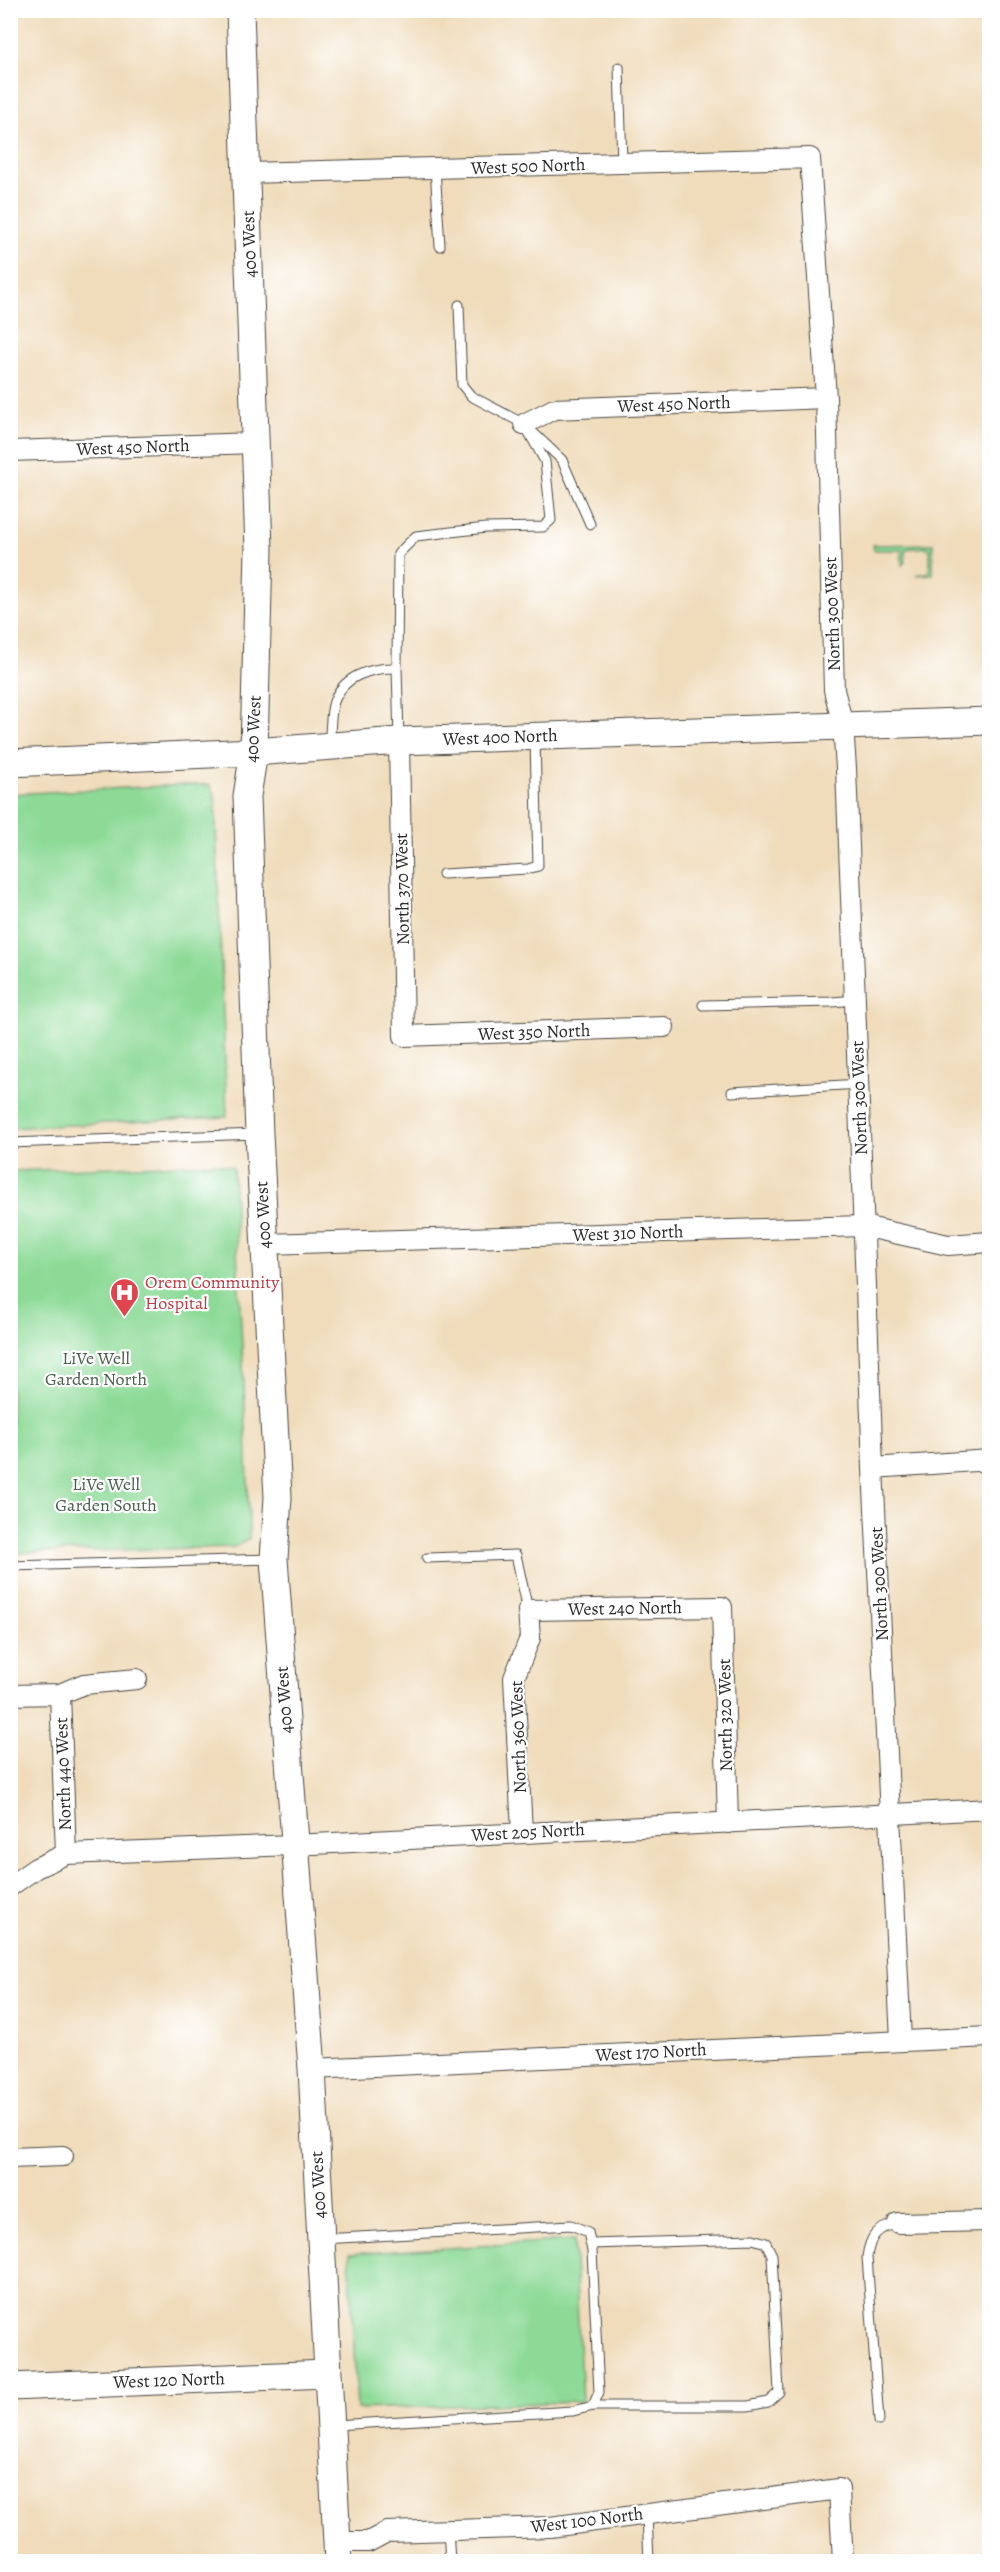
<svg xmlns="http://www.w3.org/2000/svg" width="1000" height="2572" font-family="Alegreya,serif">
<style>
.green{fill:#8dda97;stroke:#5c8261;stroke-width:1.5}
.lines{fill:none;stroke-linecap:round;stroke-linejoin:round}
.lane-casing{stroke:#494641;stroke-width:11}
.street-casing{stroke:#494641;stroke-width:22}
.secondary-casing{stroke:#494641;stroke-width:29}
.lane{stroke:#fff;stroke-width:9}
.street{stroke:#fff;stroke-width:20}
.secondary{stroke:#fff;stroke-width:27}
.labels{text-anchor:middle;stroke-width:4.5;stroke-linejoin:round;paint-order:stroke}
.street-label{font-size:18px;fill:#2b2b2b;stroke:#fff}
.health-label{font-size:18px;fill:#be3a42;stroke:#fff;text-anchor:start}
.park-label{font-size:18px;fill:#48604b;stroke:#fff}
</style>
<rect width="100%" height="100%" fill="#fff"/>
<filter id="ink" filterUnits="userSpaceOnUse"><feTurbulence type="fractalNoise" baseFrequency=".0167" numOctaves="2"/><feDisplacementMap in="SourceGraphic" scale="12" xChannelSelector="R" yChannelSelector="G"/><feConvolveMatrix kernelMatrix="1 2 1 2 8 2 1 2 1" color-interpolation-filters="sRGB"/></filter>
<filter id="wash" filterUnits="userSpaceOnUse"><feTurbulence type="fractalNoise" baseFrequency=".008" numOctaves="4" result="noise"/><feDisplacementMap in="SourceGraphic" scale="24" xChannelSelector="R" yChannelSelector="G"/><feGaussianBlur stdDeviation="1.35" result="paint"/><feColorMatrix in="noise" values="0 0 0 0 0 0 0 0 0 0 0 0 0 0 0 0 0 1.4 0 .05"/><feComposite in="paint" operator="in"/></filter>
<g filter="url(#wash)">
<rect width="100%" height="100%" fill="#f0dcbb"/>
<!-- green -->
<g class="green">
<path d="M933 544V574L915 575 927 573 930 569V550L927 547 905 549V562L902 565 901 550H874L873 545Z"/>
<path d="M183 785H210L215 797 227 1117 11 1128V794Z"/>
<path d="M216 1163 233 1167C238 1291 248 1415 249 1539L234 1547 11 1553V1171Z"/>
<path d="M574 2240 582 2402 357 2409 349 2254Z"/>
</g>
</g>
<g filter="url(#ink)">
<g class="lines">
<defs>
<g id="lane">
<path d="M619 67 622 163"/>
<path d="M435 168 440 246"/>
<path d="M459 305 462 385 471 396 524 424 562 460 590 524"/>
<path d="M399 739 397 668 398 554 416 536 486 528 543 527 551 520 545 461 524 424"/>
<path d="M329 743C331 731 330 717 333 705 341 676 371 667 397 668"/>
<path d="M443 874 528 869 538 866 535 738"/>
<path d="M703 1005 832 1002 856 1000"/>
<path d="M732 1092 859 1084"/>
<path d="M10 1143 257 1134"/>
<path d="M427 1558 516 1555 528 1610"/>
<path d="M10 1566 272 1559"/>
<path d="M323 2239 571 2225 588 2232 592 2251 599 2392 593 2406 573 2411 334 2425"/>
<path d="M591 2244 753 2239 766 2243 772 2255 779 2392 768 2402 748 2406H593"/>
<path d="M879 2421 867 2257C870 2235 877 2228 898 2223"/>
<path d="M647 2513 649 2562"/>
<path d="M448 2529 450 2562"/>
</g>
<g id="street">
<path d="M247 173 810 158 826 398 834 690 843 725 846 768 873 1468 901 2040"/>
<path d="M524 424 554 409 826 398"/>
<path d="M10 451 256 443"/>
<path d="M399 741 404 1036 664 1027"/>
<path d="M265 1244 863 1226 948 1245 990 1242"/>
<path d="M873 1468 990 1460"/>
<path d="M60 1694 66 1854"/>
<path d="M10 1695 60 1694 84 1684 137 1679"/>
<path d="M522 1832 514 1678 530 1638 528 1610 722 1607 728 1823"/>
<path d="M10 1886 36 1868 66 1854 294 1845 990 1809"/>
<path d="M312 2069 990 2037"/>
<path d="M10 2158 63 2156"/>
<path d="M898 2223 990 2221"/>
<path d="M337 2542H368L387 2532 550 2527 839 2489 843 2562"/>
</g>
<g id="secondary">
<path d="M240 10 259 549 254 752 247 796 259 1134 278 1497 274 1559 312 2069 338 2562"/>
<path d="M10 763 254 752 399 741 990 721"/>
<path d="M10 2387 327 2374"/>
</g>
</defs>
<!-- lane casing -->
<use href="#lane" class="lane-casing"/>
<!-- street casing -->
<use href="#street" class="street-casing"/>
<!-- secondary casing -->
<use href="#secondary" class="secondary-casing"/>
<!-- lane -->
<use href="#lane" class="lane"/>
<!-- street -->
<use href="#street" class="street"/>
<!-- secondary -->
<use href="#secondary" class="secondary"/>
</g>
</g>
<!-- icons -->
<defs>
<symbol id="hospital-pin" viewBox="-11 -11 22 30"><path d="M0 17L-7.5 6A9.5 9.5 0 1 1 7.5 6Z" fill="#e0444e" stroke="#fff"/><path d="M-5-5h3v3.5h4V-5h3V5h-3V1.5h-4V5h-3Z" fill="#fff"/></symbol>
</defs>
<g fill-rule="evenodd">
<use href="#hospital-pin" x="108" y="1276" width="33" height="45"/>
</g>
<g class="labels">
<!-- street labels -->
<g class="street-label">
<text transform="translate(528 166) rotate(-2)" y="6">West 500 North</text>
<text transform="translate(249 244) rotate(-92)" y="6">400 West</text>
<text transform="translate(674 404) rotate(-2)" y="6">West 450 North</text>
<text transform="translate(133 447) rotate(-2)" y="6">West 450 North</text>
<text transform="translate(832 614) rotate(-92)" y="6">North 300 West</text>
<text transform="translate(253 729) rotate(-87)" y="6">400 West</text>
<text transform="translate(500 737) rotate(-2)" y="6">West 400 North</text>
<text transform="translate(402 889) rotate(-91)" y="6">North 370 West</text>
<text transform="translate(534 1032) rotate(-2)" y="6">West 350 North</text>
<text transform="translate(859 1098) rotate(-92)" y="6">North 300 West</text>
<text transform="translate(263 1215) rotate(-93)" y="6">400 West</text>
<text transform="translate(628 1233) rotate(-2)" y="6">West 310 North</text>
<text transform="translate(879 1584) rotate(-93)" y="6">North 300 West</text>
<text transform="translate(625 1608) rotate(-1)" y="6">West 240 North</text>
<text transform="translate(284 1700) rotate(-94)" y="6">400 West</text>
<text transform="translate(725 1715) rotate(-91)" y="6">North 320 West</text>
<text transform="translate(518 1737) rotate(-92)" y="6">North 360 West</text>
<text transform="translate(63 1774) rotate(-92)" y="6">North 440 West</text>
<text transform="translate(528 1832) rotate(-3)" y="6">West 205 North</text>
<text transform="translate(651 2052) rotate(-3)" y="6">West 170 North</text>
<text transform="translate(318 2185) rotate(-93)" y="6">400 West</text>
<text transform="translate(169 2380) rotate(-2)" y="6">West 120 North</text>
<text transform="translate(587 2520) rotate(-7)" y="6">West 100 North</text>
</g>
<!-- health labels -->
<g class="health-label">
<text x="145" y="1288">Orem Community<tspan x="145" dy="21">Hospital</tspan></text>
</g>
<!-- park labels -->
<g class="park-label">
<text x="96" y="1364">LiVe Well<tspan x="96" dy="21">Garden North</tspan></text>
<text x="106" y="1490">LiVe Well<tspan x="106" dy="21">Garden South</tspan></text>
</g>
</g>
<!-- margin -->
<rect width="1000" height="2572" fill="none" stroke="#fff" stroke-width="36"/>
</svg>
